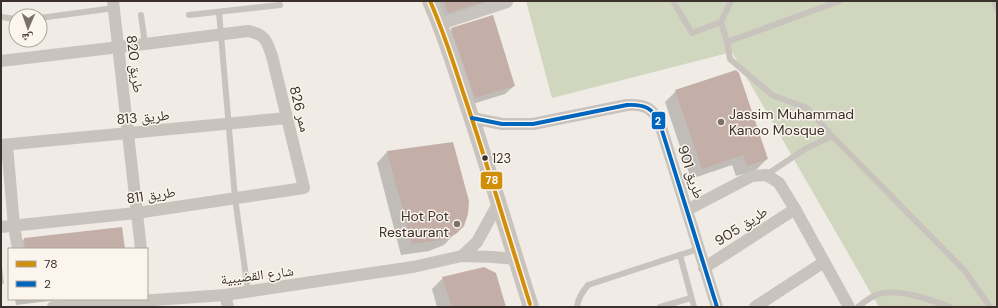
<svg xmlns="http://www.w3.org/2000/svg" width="998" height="308" font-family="'DM Sans','Noto Naskh Arabic',sans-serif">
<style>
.green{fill:#d1d6bf}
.shadow{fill:#0003}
.building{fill:#c3afa7}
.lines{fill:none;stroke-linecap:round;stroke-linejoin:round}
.service{stroke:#c9c3be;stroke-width:6}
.minor{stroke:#c9c3be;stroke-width:12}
.tertiary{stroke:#c9c3be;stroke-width:16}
.bus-1-casing{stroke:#fbf5ee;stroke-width:7}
.bus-2-casing{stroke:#fbf5ee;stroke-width:7}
.bus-1{stroke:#d18e09;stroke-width:4}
.bus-2{stroke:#0065bd;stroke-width:4}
.poi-dot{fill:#7a716c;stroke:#fbf5ee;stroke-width:1.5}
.bus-dot{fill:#3b302b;stroke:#fbf5ee;stroke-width:1.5}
.labels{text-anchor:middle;stroke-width:3;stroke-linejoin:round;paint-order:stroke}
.bus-label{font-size:13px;fill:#3b302b;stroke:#fbf5ee;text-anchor:start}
.street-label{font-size:14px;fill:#3b302b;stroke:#fbf5ee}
.poi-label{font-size:14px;fill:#3b302b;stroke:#fbf5ee;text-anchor:start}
.line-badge{stroke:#fbf5ee;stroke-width:1.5}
.badge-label{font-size:11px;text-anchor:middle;font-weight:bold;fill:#fff}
</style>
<rect width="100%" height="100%" fill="#f0ebe5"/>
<!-- green -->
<path class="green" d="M526 1H997V307H879L732 52 552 98Z"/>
<!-- shadow -->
<g class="shadow">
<path d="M433 1H488L481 8 439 22Z"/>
<path d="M452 29 514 86 505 94 466 106 443 38Z"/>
<path d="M676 91 767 159 756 170 736 176 732 165 691 179 665 102Z"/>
<path d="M387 152 463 225 444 245 429 251 401 255 377 163Z"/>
<path d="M24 239 124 249H14Z"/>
<path d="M1 258 4 283 1 286Z"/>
<path d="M443 278 505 307H437L432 289Z"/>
<path d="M15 299H66L16 305Z"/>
</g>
<!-- building -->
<g class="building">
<path d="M444 1H486L448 13Z"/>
<path d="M493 15 515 86 475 98 451 28Z"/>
<path d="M736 70 739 73 768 159 747 166 743 155 702 169 675 90Z"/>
<path d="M453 142 469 201 468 214 464 226 456 234 441 240 412 244 387 151Z"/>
<path d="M122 227 125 249H25L24 238Z"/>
<path d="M484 267 496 273 506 307H452L442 277Z"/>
</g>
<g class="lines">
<!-- service -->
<g class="service">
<path d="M673 1 692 33 721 22 727 42"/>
<path d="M994 1 997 9"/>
<path d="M219 12 235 198 248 291"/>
<path d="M141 15 145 44"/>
<path d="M189 15 280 5"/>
<path d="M1 17 16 19"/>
<path d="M40 18 114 8"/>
<path d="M721 22 731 1"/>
<path d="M832 136 807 108 772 95 752 78 730 59 727 42 840 1"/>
<path d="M766 175 805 149 832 136 965 271 990 307"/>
<path d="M680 255 694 307"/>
<path d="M577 307C578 298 582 292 588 285L698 249"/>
<path d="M660 307 691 298"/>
<path d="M858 307C864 302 871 296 879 294 899 288 931 300 950 307"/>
</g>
<!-- minor -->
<g class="minor">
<path d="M113 1 141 249"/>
<path d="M440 24 507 2"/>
<path d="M1 61 145 44 248 31C265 34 267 41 272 56L304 188 136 213 1 227"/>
<path d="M472 118 502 124H533L627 105C645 104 653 108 660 124L717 307"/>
<path d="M1 145 287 118"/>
<path d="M7 145 14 226 18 249"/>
<path d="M687 210 752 176 766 175 773 179 779 183 795 209 849 307"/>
<path d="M462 256 477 242 498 204"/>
<path d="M704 268 795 209"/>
<path d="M225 295 228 307"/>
<path d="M53 307 225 295 413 267 462 256 493 257 516 259"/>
<path d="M755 307 824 262"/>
</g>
<!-- tertiary -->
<path class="tertiary" d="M430 1C444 32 454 65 465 98 488 167 509 238 531 307"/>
<defs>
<path id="bus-1" d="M430 1C444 32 454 65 465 98 488 166 508 235 530 304"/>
<path id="bus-2" d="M472 118 502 124H533L627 105C645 104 653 108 660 124L717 307"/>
</defs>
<!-- bus-1 casing -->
<use href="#bus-1" class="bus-1-casing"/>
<!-- bus-2 casing -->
<use href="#bus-2" class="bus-2-casing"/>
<!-- bus-1 -->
<use href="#bus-1" class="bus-1"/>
<!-- bus-2 -->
<use href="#bus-2" class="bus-2"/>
</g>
<!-- markers -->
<g class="poi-dot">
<circle cx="721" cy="122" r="4"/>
<circle cx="457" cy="224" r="4"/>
</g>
<circle class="bus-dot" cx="485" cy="158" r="3.5"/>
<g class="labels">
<!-- bus labels -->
<g class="bus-label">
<text x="492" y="163">123</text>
</g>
<!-- street labels -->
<g class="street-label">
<text transform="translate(135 64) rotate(83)" y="5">طريق 820</text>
<text transform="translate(300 109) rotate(76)" y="5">ممر 826</text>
<text transform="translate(143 117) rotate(-5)" y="5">طريق 813</text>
<text transform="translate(691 172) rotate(72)" y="5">طريق 901</text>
<text transform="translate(151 195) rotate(-8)" y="5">طريق 811</text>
<text transform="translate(741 226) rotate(-33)" y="5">طريق 905</text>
<text transform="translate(257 275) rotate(-7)" y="5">شارع القضيبية</text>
</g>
<!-- poi labels -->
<g class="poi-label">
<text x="729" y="119">Jassim Muhammad<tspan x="729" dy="16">Kanoo Mosque</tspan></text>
<text x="449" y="221" text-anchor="end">Hot Pot<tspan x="449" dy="16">Restaurant</tspan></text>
</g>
</g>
<g class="line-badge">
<rect x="651" y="111" width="15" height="19" rx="4" fill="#0065bd"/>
<rect x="480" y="171" width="23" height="19" rx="4" fill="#d18e09"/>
</g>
<g class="badge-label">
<text x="658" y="125">2</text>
<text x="492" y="184">78</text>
</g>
<!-- border -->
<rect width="998" height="308" fill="none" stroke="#3b302b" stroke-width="4"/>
<!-- legend -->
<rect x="8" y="248" width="140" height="52" fill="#fbf5ee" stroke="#aea6a0"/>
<rect x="16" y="261" width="20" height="6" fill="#d18e09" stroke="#aea6a0"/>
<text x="44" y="268" font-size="12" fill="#3b302b">78</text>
<rect x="16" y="281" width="20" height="6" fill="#0065bd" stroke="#aea6a0"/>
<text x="44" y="288" font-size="12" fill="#3b302b">2</text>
<!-- north arrow -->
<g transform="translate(28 28) rotate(182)"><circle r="19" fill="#fbf5ee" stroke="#aea6a0"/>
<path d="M0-3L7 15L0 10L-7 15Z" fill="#7a716c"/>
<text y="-6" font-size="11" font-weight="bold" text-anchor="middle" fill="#3b302b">ش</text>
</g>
</svg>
